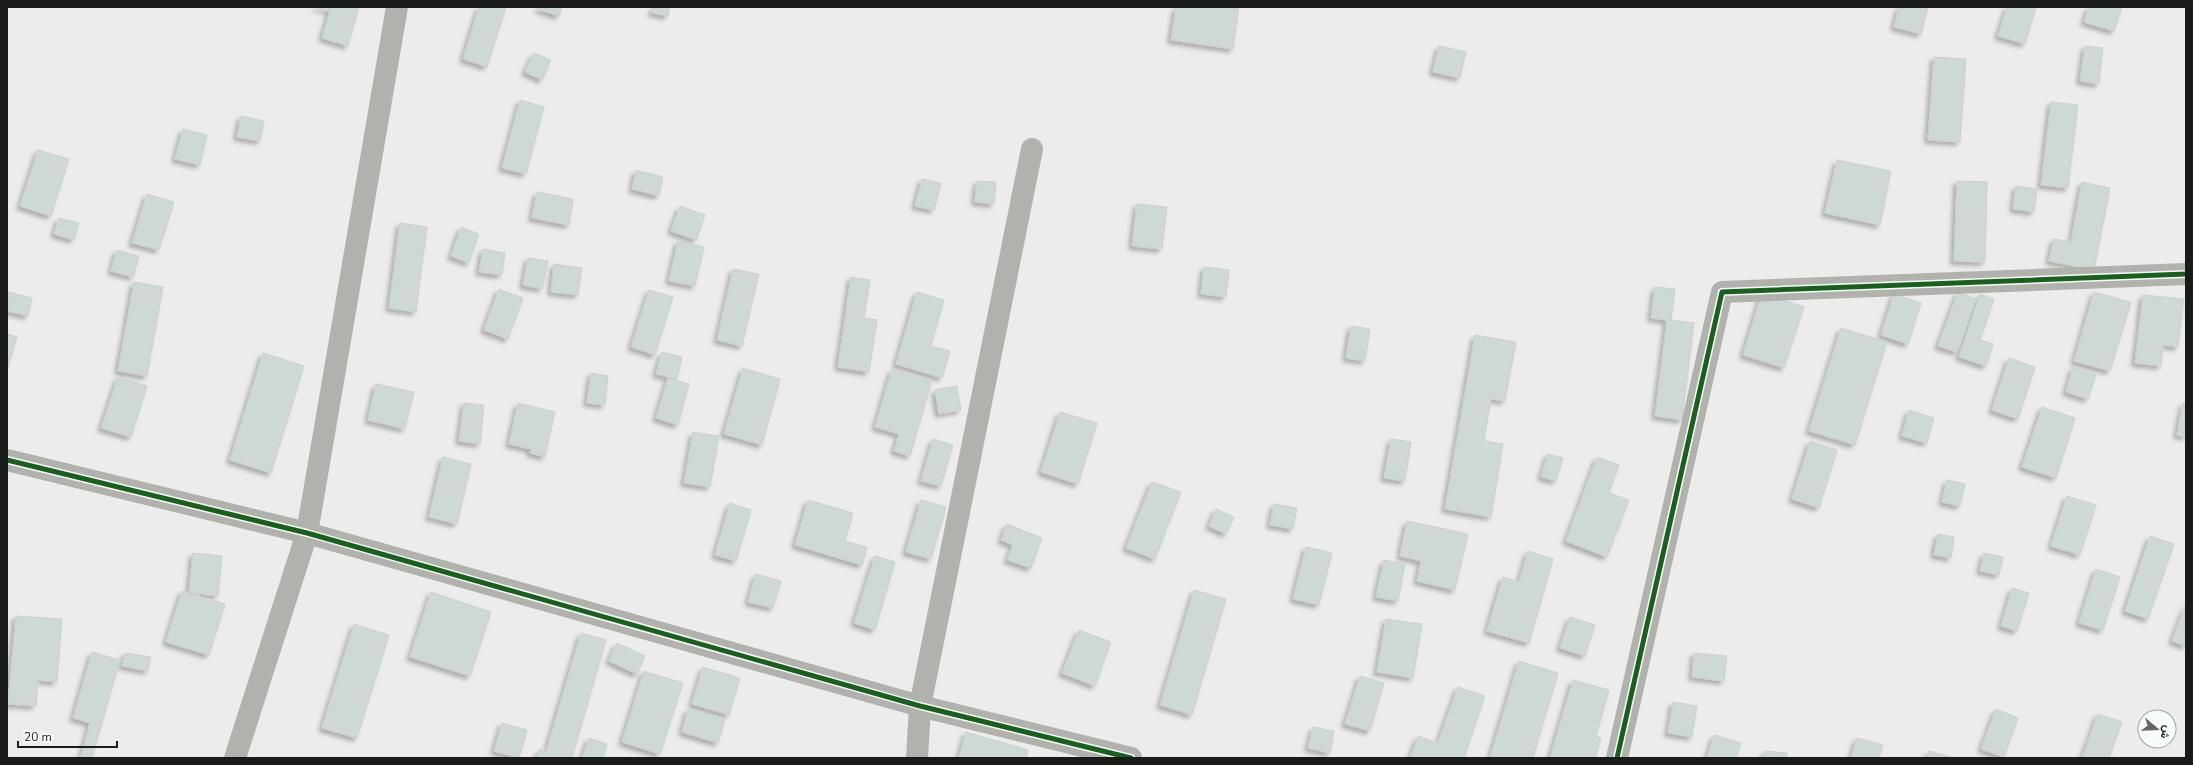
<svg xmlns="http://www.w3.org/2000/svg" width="2193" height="765" font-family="'Nunito Sans',Vazirmatn,sans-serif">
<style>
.building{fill:#ced8d4;stroke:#cecfce;filter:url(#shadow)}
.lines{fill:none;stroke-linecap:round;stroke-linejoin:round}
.minor{stroke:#b1b2ae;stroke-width:22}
.cycleway-casing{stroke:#f8fcf8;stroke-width:8}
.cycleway{stroke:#1b5e20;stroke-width:5}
</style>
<defs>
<filter id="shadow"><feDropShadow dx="-3.5" dy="3.5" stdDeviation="2" flood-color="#0004"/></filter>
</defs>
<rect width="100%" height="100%" fill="#ecedeb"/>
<!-- building -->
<g class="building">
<path d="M315 7H359L348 46 322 38 330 11Z"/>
<path d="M479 7H506L487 67 463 59Z"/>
<path d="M539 7H562L559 16 538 9Z"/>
<path d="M653 7H670L668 16 652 13Z"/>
<path d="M1176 7H1239L1233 49 1171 40Z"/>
<path d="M1899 7H1928L1921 34 1894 27Z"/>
<path d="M2007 7H2036L2025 44 1998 36Z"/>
<path d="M2089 7H2122L2114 31 2084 22Z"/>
<path d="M1439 46 1466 52 1460 78 1433 72Z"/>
<path d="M2085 46 2103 48 2099 84 2080 81Z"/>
<path d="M534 53 551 60 542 80 525 72Z"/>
<path d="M1934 57 1966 59 1960 142 1928 140Z"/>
<path d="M520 100 544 107 526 174 502 168Z"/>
<path d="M2051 102 2078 105 2068 188 2041 185Z"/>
<path d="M241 116 264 121 260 141 237 137Z"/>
<path d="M183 129 207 135 200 165 175 159Z"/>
<path d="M38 150 69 159 51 216 20 206Z"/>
<path d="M1837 160 1891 171 1880 225 1825 213Z"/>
<path d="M636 170 663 177 659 196 632 189Z"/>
<path d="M922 179 941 183 934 210 915 206Z"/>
<path d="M977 181 996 182 994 204 975 202Z"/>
<path d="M1957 181 1987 182 1985 262 1954 261Z"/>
<path d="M2082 182 2110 188 2094 270 2049 261 2054 239 2071 242Z"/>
<path d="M2016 186 2037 189 2034 212 2013 209Z"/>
<path d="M537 192 573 199 569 225 532 218Z"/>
<path d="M147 194 174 202 159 250 132 243Z"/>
<path d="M1137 204 1167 207 1162 249 1132 246Z"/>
<path d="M680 206 705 215 696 240 671 231Z"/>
<path d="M59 218 79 223 74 240 54 234Z"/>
<path d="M400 223 427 227 416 312 389 308Z"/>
<path d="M461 227 479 234 469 263 451 256Z"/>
<path d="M678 241 704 247 695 286 669 281Z"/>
<path d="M483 249 505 253 502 275 479 272Z"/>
<path d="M117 250 139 256 133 277 111 271Z"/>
<path d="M528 258 548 261 542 289 523 285Z"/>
<path d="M554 264 582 268 578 295 551 292Z"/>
<path d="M1204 267 1229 270 1226 297 1201 294Z"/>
<path d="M733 269 759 274 742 346 717 340Z"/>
<path d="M851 277 870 280 864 318 877 320 869 372 838 367Z"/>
<path d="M134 282 163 287 147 376 118 371Z"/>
<path d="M1655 287 1675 289 1671 320 1694 323 1682 420 1655 416 1667 320 1651 318Z"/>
<path d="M499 289 523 298 508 339 484 330Z"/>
<path d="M649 290 673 297 655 355 631 347Z"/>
<path d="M9 292 32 298 28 316 7 311Z"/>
<path d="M917 292 944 300 931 346 950 351 942 378 896 364Z"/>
<path d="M1958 292 1976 299 1957 352 1938 346Z"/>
<path d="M2094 292 2131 302 2110 371 2074 361Z"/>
<path d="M1762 293 1804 307 1784 368 1743 355Z"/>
<path d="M1894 294 1921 303 1908 344 1881 335Z"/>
<path d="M1980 294 1994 299 1980 340 1993 344 1986 366 1959 357Z"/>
<path d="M2143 295 2184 299 2178 347 2163 345 2161 366 2135 363Z"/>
<path d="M1351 326 1370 329 1365 361 1346 358Z"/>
<path d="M1841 328 1887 342 1855 445 1809 431Z"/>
<path d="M7 334 17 337 7 370Z"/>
<path d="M1475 335 1516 342 1505 401 1491 399 1484 441 1503 444 1491 517 1445 509Z"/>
<path d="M662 352 682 357 677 379 656 374Z"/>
<path d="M263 353 304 366 271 473 230 460Z"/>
<path d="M2009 358 2035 367 2018 419 1992 410Z"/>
<path d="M2073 367 2096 375 2088 399 2066 392Z"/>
<path d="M743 368 780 379 762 445 724 434Z"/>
<path d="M892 369 932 380 910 456 894 451 899 434 875 427Z"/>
<path d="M591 373 608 376 605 405 587 403Z"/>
<path d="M118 377 147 386 131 437 101 428Z"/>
<path d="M668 378 689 384 678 425 656 418Z"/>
<path d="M376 384 414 392 405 429 368 420Z"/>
<path d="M957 386 961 410 939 414 935 390Z"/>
<path d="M464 403 484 405 480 444 459 441Z"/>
<path d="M518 403 555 412 545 457 530 453 531 449 509 444Z"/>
<path d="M2183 403 2186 404V437L2177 435Z"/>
<path d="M2042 407 2075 418 2056 478 2022 467Z"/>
<path d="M1909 410 1934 418 1927 443 1902 436Z"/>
<path d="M1060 412 1097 423 1078 484 1041 472Z"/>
<path d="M693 432 719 436 710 487 684 483Z"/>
<path d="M933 439 953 445 941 486 921 481Z"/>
<path d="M1391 439 1411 442 1405 481 1384 478Z"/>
<path d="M1810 441 1837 450 1819 508 1792 499Z"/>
<path d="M1548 454 1563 458 1556 481 1541 477Z"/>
<path d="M443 457 471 464 457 524 429 517Z"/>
<path d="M1597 457 1619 465 1609 493 1629 500 1607 557 1566 541Z"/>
<path d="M1947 480 1965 484 1960 506 1942 502Z"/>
<path d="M1152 482 1181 492 1155 559 1126 548Z"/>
<path d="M2067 496 2096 505 2080 555 2051 546Z"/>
<path d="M808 500 853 513 845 541 867 547 862 565 795 545Z"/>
<path d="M921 500 946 507 931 559 906 552Z"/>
<path d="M730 503 751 510 736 561 715 555Z"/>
<path d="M1274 504 1297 508 1293 529 1270 525Z"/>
<path d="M1216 509 1234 517 1226 534 1209 526Z"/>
<path d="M1407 521 1468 534 1455 590 1417 581 1421 561 1400 556Z"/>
<path d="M1007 524 1042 538 1031 568 1007 560 1013 545 1001 540Z"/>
<path d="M1938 534 1954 537 1951 558 1934 555Z"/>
<path d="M2150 536 2174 544 2148 619 2125 611Z"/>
<path d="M1306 547 1332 553 1319 605 1293 599Z"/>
<path d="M1528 551 1553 559 1529 643 1487 631 1503 577 1519 582Z"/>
<path d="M193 553 222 556 218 596 189 593Z"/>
<path d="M1984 553 2003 557 1999 575 1980 571Z"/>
<path d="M875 556 895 562 875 630 854 623Z"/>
<path d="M1384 560 1405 564 1398 601 1376 597Z"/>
<path d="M2096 569 2120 577 2103 630 2079 623Z"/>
<path d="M756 574 781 581 773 608 748 602Z"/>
<path d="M2012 588 2029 593 2017 631 2001 626Z"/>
<path d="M1194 590 1226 599 1192 715 1160 705Z"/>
<path d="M182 591 225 604 209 655 166 642Z"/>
<path d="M431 592 491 612 470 676 410 657Z"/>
<path d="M2186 604V646L2172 641Z"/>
<path d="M16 616 62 619 57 682 38 680 36 706 8 704Z"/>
<path d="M1570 617 1595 625 1585 656 1560 648Z"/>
<path d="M1386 619 1422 624 1413 678 1377 672Z"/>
<path d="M354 624 389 635 357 738 322 728Z"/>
<path d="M1079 630 1111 642 1095 686 1062 673Z"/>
<path d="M581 633 606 640 572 758H537L540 749 546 752Z"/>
<path d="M617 643 645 656 637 674 609 661Z"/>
<path d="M92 652 120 660 92 758H84L81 757 90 723 73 718Z"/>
<path d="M125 653 151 657 148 671 122 666Z"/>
<path d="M1694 653 1727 656 1724 681 1692 677Z"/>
<path d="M1519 661 1558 673 1533 758H1490Z"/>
<path d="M703 667 740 678 729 715 692 704Z"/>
<path d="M644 671 683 683 660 754 622 742Z"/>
<path d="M1360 676 1384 683 1370 731 1345 724Z"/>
<path d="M1573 680 1609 690 1596 736 1601 738 1595 758H1550Z"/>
<path d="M1458 687 1485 696 1464 758H1410L1418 736 1438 743Z"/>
<path d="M1673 702 1697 706 1692 737 1668 733Z"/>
<path d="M688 709 725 719 718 743 682 732Z"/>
<path d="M1996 709 2018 718 2004 757 1981 749Z"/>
<path d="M2098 714 2122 722 2109 758H2082Z"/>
<path d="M502 723 527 730 519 758 494 751Z"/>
<path d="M1313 727 1334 731 1330 753 1308 748Z"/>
<path d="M966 732 1028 750 1026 758H959Z"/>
<path d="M1714 735 1741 743 1736 758H1707Z"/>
<path d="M589 738 607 744 603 758H582Z"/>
<path d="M1857 738 1883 745 1879 758H1851Z"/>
<path d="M1765 751 1787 753V758H1764Z"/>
<path d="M1929 751 1954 758H1927Z"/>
</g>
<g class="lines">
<!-- minor -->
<g class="minor">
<path d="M7 460 307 533 920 706 1131 758"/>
<path d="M235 758 307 533 397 7"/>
<path d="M917 758 920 706 1032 149"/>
<path d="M1617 758 1722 292 2186 274"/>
</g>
<defs>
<g id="cycleway">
<path d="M7 460 307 533 920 706 1131 758"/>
<path d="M1617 758 1722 292 2186 274"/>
</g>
</defs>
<!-- cycleway casing -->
<use href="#cycleway" class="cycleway-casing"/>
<!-- cycleway -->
<use href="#cycleway" class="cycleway"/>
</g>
<!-- border -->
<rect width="2193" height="765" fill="none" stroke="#191b19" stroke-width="16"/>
<!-- north arrow -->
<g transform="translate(2157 729) rotate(109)"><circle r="19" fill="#f8fcf8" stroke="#9fa29f"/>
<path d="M0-3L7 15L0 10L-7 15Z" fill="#636462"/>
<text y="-6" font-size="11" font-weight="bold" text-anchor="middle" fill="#191b19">ش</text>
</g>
<!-- scale -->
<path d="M18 741v6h99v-6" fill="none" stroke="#191b19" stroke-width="2"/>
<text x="24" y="741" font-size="12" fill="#191b19" stroke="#f8fcf8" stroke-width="3" paint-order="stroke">20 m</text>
</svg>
